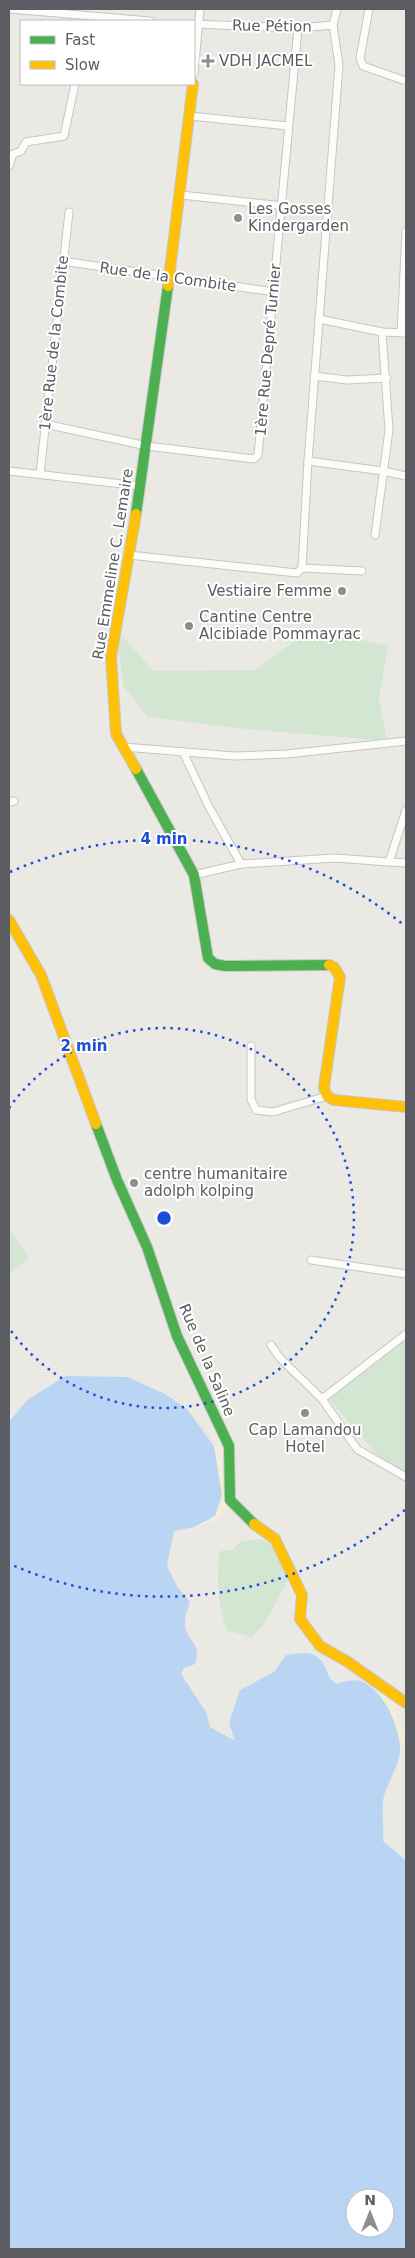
<svg xmlns="http://www.w3.org/2000/svg" width="415" height="2258" font-family="'DejaVu Sans',sans-serif">
<style>
.green{fill:#d3e6d2}
.sand{fill:#f2eeda}
.water{fill:#bad5f3;fill-rule:evenodd}
.lines{fill:none;stroke-linecap:round;stroke-linejoin:round}
.street-casing{stroke:#c7c6c5;stroke-width:9}
.fast-casing{stroke:#c7c7c6;stroke-width:12}
.slow-casing{stroke:#c7c7c6;stroke-width:12}
.street{stroke:#fcfcfb;stroke-width:7}
.fast{stroke:#4caf50;stroke-width:10}
.slow{stroke:#ffc107;stroke-width:10}
.ring{fill:none;stroke:#1d4ed8;stroke-width:2.5;stroke-dasharray:2.5 5}
.poi-dot{fill:#8d8e90;stroke:#fff;stroke-width:2}
.labels{text-anchor:middle;stroke-width:4;stroke-linejoin:round;paint-order:stroke}
.street-label{font-size:15px;fill:#5b5d62;stroke:#fff}
.poi-label{font-size:15px;fill:#5b5d62;stroke:#fff;text-anchor:start}
.centre{fill:#1d4ed8;stroke:#fff;stroke-width:2.5}
.ring-label{font-size:15px;text-anchor:middle;font-weight:bold;fill:#1d4ed8;stroke:#fff;stroke-width:4;stroke-linejoin:round;paint-order:stroke}
</style>
<rect width="100%" height="100%" fill="#eae9e4"/>
<!-- green -->
<g class="green">
<path d="M310 630 388 645 379 699 387 741 237 728 148 717 124 687 117 642 124 638 153 671 255 670Z"/>
<path d="M9 1227 29 1259 9 1273Z"/>
<path d="M406 1338V1472L377 1455 328 1398Z"/>
<path d="M261 1539 278 1549 289 1578 263 1626 251 1637 227 1630C217 1603 216 1579 220 1551L232 1550 241 1541Z"/>
</g>
<!-- sand -->
<g class="sand">
<path d="M221 1445 234 1475 231 1505 217 1521 194 1527 215 1516 222 1495 214 1446Z"/>
<path d="M362 1682 375 1687 397 1701V1721L406 1739V1745L400 1748 395 1727 378 1694Z"/>
</g>
<!-- water -->
<path class="water" d="M66 1376 127 1377 165 1394 187 1409 214 1446 222 1495 215 1516 194 1527 174 1531 167 1566 178 1588 190 1602C189 1607 185 1614 185 1621 183 1641 203 1640 195 1664L184 1668 181 1674 206 1712 210 1727 235 1741 229 1723 240 1690 274 1672 286 1655C306 1652 318 1649 327 1671 329 1678 330 1679 336 1684 344 1682 354 1678 363 1682 384 1692 399 1725 400 1747 401 1765 384 1787 383 1802 382 1815 384 1828 383 1841L406 1861V2249H9V1422L27 1400ZM355 2198H385V2228H355Z"/>
<g class="lines">
<defs>
<g id="street">
<path d="M10 9 150 21"/>
<path d="M369 9 360 58 363 66 403 80"/>
<path d="M194 24 298 28 333 25 337 9"/>
<path d="M194 73 200 9"/>
<path d="M190 116 288 126"/>
<path d="M9 166 13 154 21 151 26 142 64 136 75 84"/>
<path d="M181 195 283 206"/>
<path d="M62 261 274 292"/>
<path d="M319 319 382 332 406 333"/>
<path d="M401 333 406 231"/>
<path d="M314 376 347 380 387 378"/>
<path d="M45 424 147 446 254 459 258 455 298 28"/>
<path d="M308 461 383 471 406 476"/>
<path d="M9 471 140 486"/>
<path d="M40 474 69 212"/>
<path d="M375 535 389 430 382 332"/>
<path d="M129 555 297 573 302 568 308 461 339 65 333 25"/>
<path d="M302 568 362 571"/>
<path d="M124 747 234 756 287 754 406 741"/>
<path d="M183 752 209 807 241 864 335 858 389 862 406 810"/>
<path d="M9 802 14 801"/>
<path d="M389 862 406 863"/>
<path d="M194 875 241 864"/>
<path d="M251 1046V1099L256 1110 273 1112 327 1096"/>
<path d="M311 1260 406 1274"/>
<path d="M271 1345 280 1358 322 1399 357 1449 406 1477"/>
<path d="M322 1399 406 1334"/>
</g>
<g id="fast">
<path d="M136 514 168 286"/>
<path d="M136 769 194 875 208 958 215 964 225 966 329 965"/>
<path d="M96 1124 117 1180 147 1247 177 1336 229 1446 230 1500 254 1524"/>
</g>
<g id="slow">
<path d="M168 286 193 84"/>
<path d="M136 769 116 734 111 657 136 514"/>
<path d="M9 920 41 975 96 1124"/>
<path d="M329 965 334 967 340 977 324 1087 327 1096 334 1100 406 1107"/>
<path d="M254 1524 275 1539 302 1595 300 1619 320 1646 348 1662 406 1703"/>
</g>
</defs>
<!-- street casing -->
<use href="#street" class="street-casing"/>
<!-- fast casing -->
<use href="#fast" class="fast-casing"/>
<!-- slow casing -->
<use href="#slow" class="slow-casing"/>
<!-- street -->
<use href="#street" class="street"/>
<!-- fast -->
<use href="#fast" class="fast"/>
<!-- slow -->
<use href="#slow" class="slow"/>
</g>
<!-- distance rings -->
<g class="ring">
<path d="M9 1108A190 190 0 1 1 9 1328"/>
<path d="M405 1510A379 379 0 0 1 10 1564M10 872A379 379 0 0 1 405 926"/>
</g>
<!-- markers -->
<g class="poi-dot">
<path d="M205.5 53.5h5v5h5v5h-5v5h-5v-5h-5v-5h5z"/>
<circle cx="238" cy="218" r="5"/>
<circle cx="342" cy="591" r="5"/>
<circle cx="189" cy="626" r="5"/>
<circle cx="134" cy="1183" r="5"/>
<circle cx="305" cy="1413" r="5"/>
</g>
<g class="labels">
<!-- street labels -->
<g class="street-label">
<text transform="translate(272 26) rotate(1)" y="5">Rue Pétion</text>
<text transform="translate(168 277) rotate(8)" y="5">Rue de la Combite</text>
<text transform="translate(54 343) rotate(-84)" y="5">1ère Rue de la Combite</text>
<text transform="translate(268 350) rotate(-85)" y="5">1ère Rue Depré Turnier</text>
<text transform="translate(113 564) rotate(-81)" y="5">Rue Emmeline C. Lemaire</text>
<text transform="translate(207 1360) rotate(67)" y="5">Rue de la Saline</text>
</g>
<!-- poi labels -->
<g class="poi-label">
<text x="219" y="66">VDH JACMEL</text>
<text x="248" y="214">Les Gosses<tspan x="248" dy="17">Kindergarden</tspan></text>
<text x="332" y="596" text-anchor="end">Vestiaire Femme</text>
<text x="199" y="622">Cantine Centre<tspan x="199" dy="17">Alcibiade Pommayrac</tspan></text>
<text x="144" y="1179">centre humanitaire<tspan x="144" dy="17">adolph kolping</tspan></text>
<text x="305" y="1435" text-anchor="middle">Cap Lamandou<tspan x="305" dy="17">Hotel</tspan></text>
</g>
</g>
<circle cx="164" cy="1218" r="8" class="centre"/>
<g class="ring-label">
<text x="164" y="844">4 min</text>
<text x="84" y="1051">2 min</text>
</g>
<!-- border -->
<rect width="415" height="2258" fill="none" stroke="#5b5d62" stroke-width="20"/>
<!-- legend -->
<rect x="20" y="20" width="175" height="65" fill="#ffffff" stroke="#bdbec0"/>
<rect x="30" y="36" width="25" height="8" fill="#4caf50" stroke="#bdbec0"/>
<text x="65" y="45" font-size="15" fill="#5b5d62">Fast</text>
<rect x="30" y="61" width="25" height="8" fill="#ffc107" stroke="#bdbec0"/>
<text x="65" y="70" font-size="15" fill="#5b5d62">Slow</text>
<!-- north arrow -->
<g transform="translate(370 2213)"><circle r="24" fill="#ffffff" stroke="#bdbec0"/>
<path d="M0-4L9 19L0 12L-9 19Z" fill="#8d8e90"/>
<text y="-8" font-size="14" font-weight="bold" text-anchor="middle" fill="#5b5d62">N</text>
</g>
</svg>
